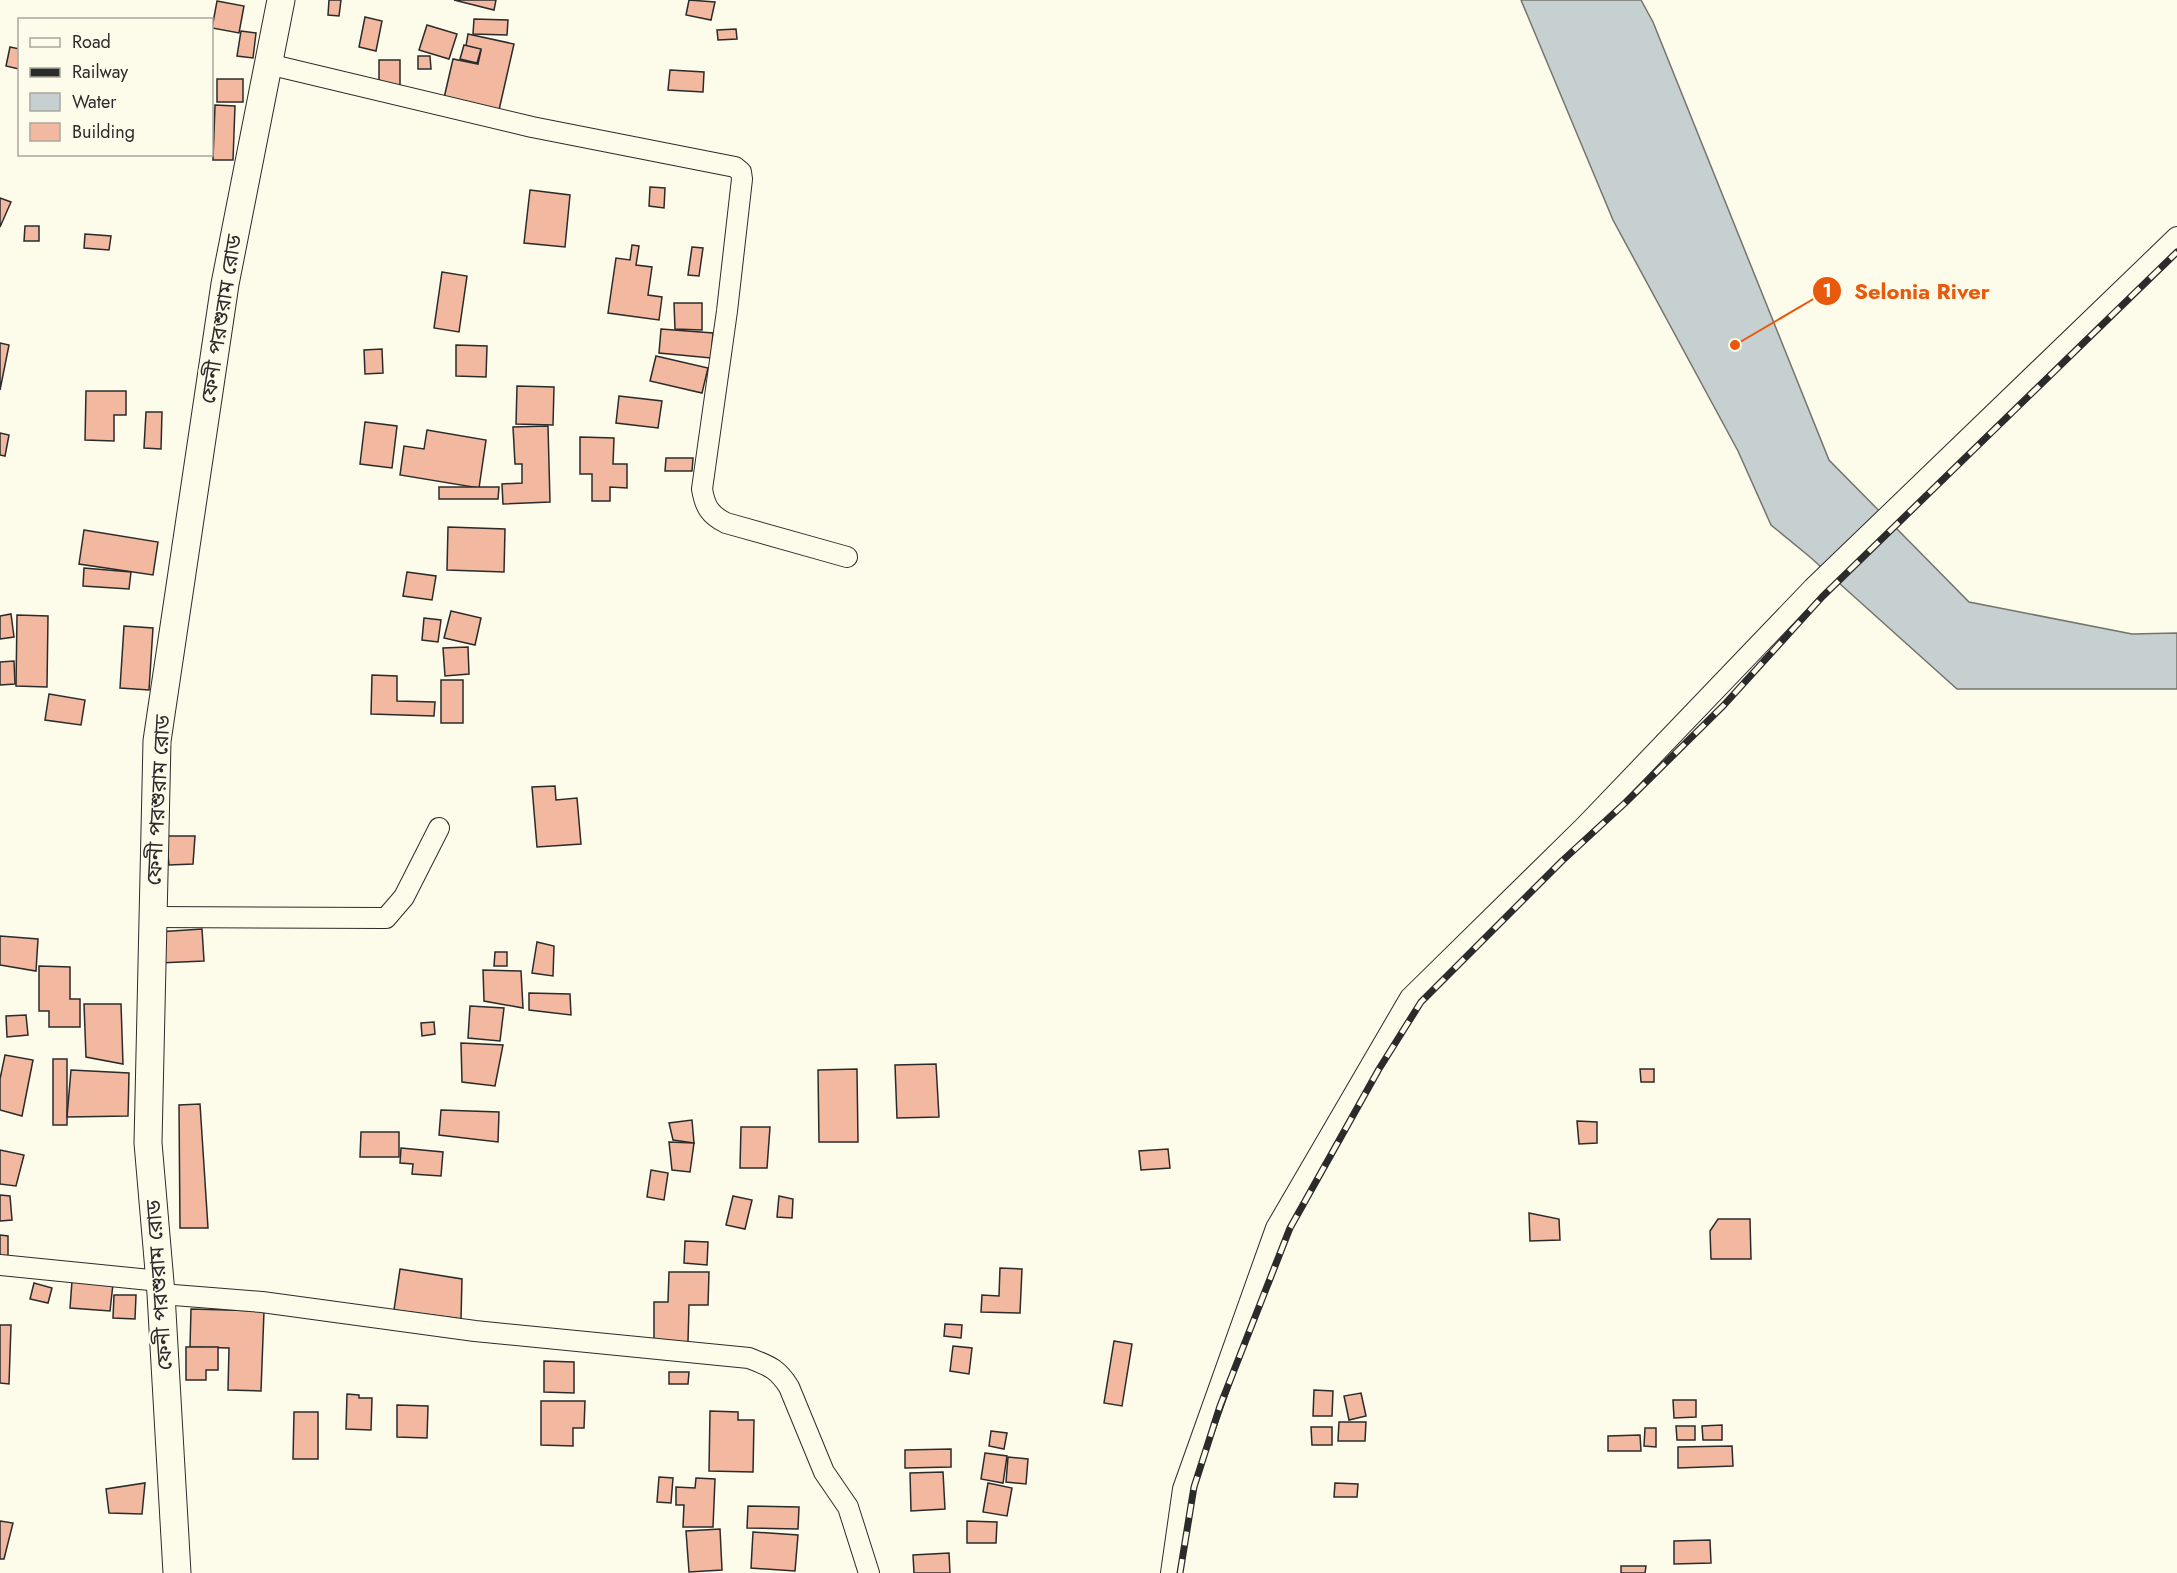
<svg xmlns="http://www.w3.org/2000/svg" width="2177" height="1573" font-family="Jost,'Noto Sans Bengali',sans-serif">
<style>
.water{fill:#c7d0d0;stroke:#74746e;stroke-width:1.5}
.building{fill:#f2b8a0;stroke:#2b2b2b;stroke-width:1.5}
.lines{fill:none;stroke-linecap:round;stroke-linejoin:round}
.minor-casing{stroke:#2b2b2b;stroke-width:22}
.secondary-casing{stroke:#2b2b2b;stroke-width:29}
.minor{stroke:#fdfbea;stroke-width:20}
.secondary{stroke:#fdfbea;stroke-width:27}
.rail-casing{stroke:#2b2b2b;stroke-width:7}
.rail{stroke:#fdfbea;stroke-width:4.5;stroke-dasharray:14;stroke-linecap:butt}
.labels{text-anchor:middle;stroke-width:4.5;stroke-linejoin:round;paint-order:stroke}
.street-label{font-size:21px;fill:#2b2b2b;stroke:#fdfbea}
.leader{fill:none;stroke:#e8590c;stroke-width:2}
.callout-dot{fill:#e8590c;stroke:#fdfbea;stroke-width:2}
.mark-label{font-size:18px;text-anchor:middle;font-weight:bold;fill:#fff}
.callout-label{font-size:22px;text-anchor:middle;font-weight:bold;fill:#e8590c;stroke:#fdfbea;stroke-width:4.5;stroke-linejoin:round;paint-order:stroke}
</style>
<rect width="100%" height="100%" fill="#fdfbea"/>
<!-- water -->
<path class="water" d="M1521 0H1641L1653 22 1829 460 1969 602 2132 634 2177 633V689H1957L1810 557 1771 525 1738 451 1613 220Z"/>
<!-- building -->
<g class="building">
<path d="M329 0H341L339 16 328 15Z"/>
<path d="M454 0H496L494 10Z"/>
<path d="M689 0 715 2 711 20 686 15Z"/>
<path d="M217 1 244 6 239 33 212 28Z"/>
<path d="M365 17 382 21 376 51 359 47Z"/>
<path d="M474 19 508 20 507 35 473 34Z"/>
<path d="M427 25 457 34 449 59 419 50Z"/>
<path d="M736 29 737 39 718 40 717 30Z"/>
<path d="M241 31 256 33 253 58 237 56Z"/>
<path d="M468 34 514 44 499 110 444 98 453 59 478 64 481 50 466 46Z"/>
<path d="M464 45 481 49 477 63 460 59Z"/>
<path d="M10 47 20 49 19 69 6 66Z"/>
<path d="M418 56H430L431 69H418Z"/>
<rect x="379" y="60" width="21" height="26"/>
<path d="M670 70 704 72 703 92 668 90Z"/>
<rect x="217" y="79" width="26" height="23"/>
<path d="M215 105 235 106 233 160H213Z"/>
<path d="M650 187 665 188 664 208 649 206Z"/>
<path d="M530 190 570 195 565 247 524 243Z"/>
<path d="M0 198 11 202 0 227Z"/>
<path d="M25 226H39V241H24Z"/>
<path d="M85 234 111 236 109 250 84 248Z"/>
<path d="M632 245 639 246 636 265 652 267 648 295 662 297 659 320 608 313 616 258 630 260Z"/>
<path d="M692 247 703 248 699 276 688 275Z"/>
<path d="M442 272 467 276 459 332 434 328Z"/>
<path d="M674 303H702V330L675 329Z"/>
<path d="M661 329 713 333 711 358 659 353Z"/>
<path d="M0 343 9 345 0 390Z"/>
<path d="M456 345 487 346 486 377 456 376Z"/>
<path d="M382 349 383 373 365 374 364 350Z"/>
<path d="M656 356 708 368 702 393 650 381Z"/>
<path d="M517 386 554 387 553 425 516 424Z"/>
<path d="M86 391H126V415H114V441L85 440Z"/>
<path d="M619 396 662 401 658 428 616 423Z"/>
<path d="M146 412H162L161 449 144 448Z"/>
<path d="M365 422 397 426 392 468 360 464Z"/>
<path d="M548 426 550 502 503 504 502 484 522 483V464H515L513 427Z"/>
<path d="M427 430 486 440 479 488 400 475 404 446 424 449Z"/>
<path d="M0 433 9 435 5 456 0 455Z"/>
<path d="M580 437 614 438 613 464H627V488L610 487V501H592V474H580Z"/>
<path d="M666 458H693L692 471H665Z"/>
<path d="M439 487H499L498 499H439Z"/>
<path d="M448 527 505 529 504 572 447 570Z"/>
<path d="M84 530 158 542 153 575 79 564Z"/>
<path d="M84 568 131 572 129 589 83 586Z"/>
<path d="M407 572 436 576 432 600 403 596Z"/>
<path d="M451 611 481 618 475 645 444 638Z"/>
<path d="M11 614 14 637 0 639V616Z"/>
<path d="M17 615 48 616 47 687 16 686Z"/>
<path d="M424 618 441 620 438 642 422 640Z"/>
<path d="M124 626 153 628 149 690 120 688Z"/>
<path d="M468 647 469 674 445 676 443 648Z"/>
<path d="M14 661 15 684 0 685V662Z"/>
<path d="M372 675 397 676V701L435 702 434 716 371 714Z"/>
<rect x="441" y="680" width="22" height="43"/>
<path d="M49 694 85 700 81 725 45 720Z"/>
<path d="M555 786 556 800 577 798 581 844 537 847 532 787Z"/>
<path d="M166 836H195L193 864 169 865Z"/>
<path d="M202 929 204 961 159 963 157 932Z"/>
<path d="M0 936 38 939 36 971 0 965Z"/>
<path d="M537 942 554 946 553 976 532 973Z"/>
<path d="M495 952H507V966H494Z"/>
<path d="M39 966 70 967V999H80V1027H49V1011H39Z"/>
<path d="M483 970 521 971 523 1008 484 1001Z"/>
<path d="M529 993 570 994 571 1015 529 1010Z"/>
<path d="M84 1004H121L123 1064 86 1057Z"/>
<path d="M470 1006 504 1008 500 1041 468 1038Z"/>
<path d="M26 1015 28 1035 7 1037 6 1016Z"/>
<path d="M434 1022 435 1034 422 1036 421 1023Z"/>
<path d="M461 1043 503 1045 495 1086 462 1082Z"/>
<path d="M5 1055 33 1060 22 1116 0 1110V1079Z"/>
<rect x="53" y="1059" width="14" height="66"/>
<path d="M936 1064 939 1117 897 1118 895 1065Z"/>
<path d="M857 1069 858 1142H819L818 1070Z"/>
<path d="M1640 1069H1654V1082H1641Z"/>
<path d="M71 1070 129 1073 128 1116 67 1117Z"/>
<path d="M200 1104 208 1228H180L179 1105Z"/>
<path d="M441 1110 499 1112 498 1142 439 1135Z"/>
<path d="M692 1120 694 1143 673 1140 669 1123Z"/>
<path d="M1577 1121 1597 1122V1143L1579 1144Z"/>
<path d="M741 1127H770L767 1168H740Z"/>
<path d="M361 1132H399V1157H360Z"/>
<path d="M669 1142 694 1143 690 1172 672 1170Z"/>
<path d="M401 1148 443 1152 441 1176 412 1174 413 1164 400 1163Z"/>
<path d="M1168 1149 1170 1168 1141 1170 1139 1151Z"/>
<path d="M0 1150 24 1155 16 1186 0 1184Z"/>
<path d="M651 1170 668 1173 664 1200 647 1197Z"/>
<path d="M0 1195 10 1196 12 1220 0 1221Z"/>
<path d="M733 1196 752 1200 745 1229 726 1225Z"/>
<path d="M779 1196 793 1199 792 1218 777 1217Z"/>
<path d="M1529 1213 1559 1219 1560 1240 1530 1241Z"/>
<path d="M1718 1219H1750L1751 1259H1711L1710 1231Z"/>
<path d="M0 1235 8 1236V1261L0 1259Z"/>
<path d="M685 1241 708 1242 707 1265 684 1263Z"/>
<path d="M1000 1268 1022 1269 1020 1313 981 1312 982 1295 999 1296Z"/>
<path d="M400 1269 462 1279 461 1319 394 1310Z"/>
<path d="M669 1272H709L708 1305H689L688 1342H654V1302H668Z"/>
<path d="M72 1281 113 1284 110 1311 70 1308Z"/>
<path d="M34 1283 52 1288 48 1303 30 1299Z"/>
<path d="M114 1295H136L135 1319 113 1318Z"/>
<path d="M191 1309 264 1311 261 1391 228 1390 229 1348 190 1347Z"/>
<path d="M945 1324 962 1325 961 1338 944 1336Z"/>
<path d="M0 1325H11L9 1384 0 1383Z"/>
<path d="M1114 1341 1132 1344 1122 1406 1104 1403Z"/>
<path d="M953 1346 972 1348 969 1374 950 1371Z"/>
<path d="M186 1347H218V1370H206V1380H186Z"/>
<path d="M544 1361 574 1362V1393L544 1392Z"/>
<path d="M669 1372H689L688 1384H669Z"/>
<path d="M1314 1390 1333 1391 1332 1416H1313Z"/>
<path d="M1361 1393 1366 1416 1349 1420 1344 1396Z"/>
<path d="M347 1394 359 1395V1398H372L371 1430 346 1429Z"/>
<path d="M1673 1400H1696V1417L1674 1418Z"/>
<path d="M541 1401H585L584 1428H573V1446L541 1445Z"/>
<path d="M397 1405 428 1406 427 1438 397 1437Z"/>
<path d="M710 1411 738 1412V1420H754L753 1472 709 1471Z"/>
<path d="M294 1412H318V1459H293Z"/>
<path d="M1339 1422H1366L1365 1441H1338Z"/>
<path d="M1722 1425V1440H1703L1702 1426Z"/>
<path d="M1676 1426H1695V1440H1677Z"/>
<path d="M1311 1427H1332V1445H1312Z"/>
<path d="M1645 1428H1656V1447L1644 1446Z"/>
<path d="M991 1431 1007 1433 1004 1449 989 1446Z"/>
<path d="M1640 1435 1641 1451H1608V1436Z"/>
<path d="M1732 1446 1733 1466 1678 1468V1447Z"/>
<path d="M951 1449V1467L905 1468V1450Z"/>
<path d="M985 1453 1007 1456 1003 1483 981 1479Z"/>
<path d="M1008 1457 1028 1459 1026 1484 1006 1482Z"/>
<path d="M943 1472 945 1509 911 1511 910 1473Z"/>
<path d="M659 1477 673 1478 671 1503 657 1502Z"/>
<path d="M696 1478 715 1479 713 1527H683L684 1505H676V1487L695 1488Z"/>
<path d="M145 1483 142 1514 109 1513 106 1489Z"/>
<path d="M988 1483 1012 1488 1007 1516 983 1512Z"/>
<path d="M1335 1483 1358 1484 1357 1497H1334Z"/>
<path d="M748 1506 799 1507 798 1529 747 1528Z"/>
<path d="M0 1521 13 1523 4 1559H0Z"/>
<path d="M967 1521 997 1522 996 1543H967Z"/>
<path d="M720 1529 722 1570 689 1572 686 1531Z"/>
<path d="M753 1532 798 1535 795 1571 751 1568Z"/>
<path d="M1710 1540 1711 1563 1674 1564V1541Z"/>
<path d="M949 1553 950 1573H914L913 1555Z"/>
<path d="M1621 1566H1646L1645 1573H1621Z"/>
</g>
<g class="lines">
<defs>
<g id="minor">
<path d="M268 64 532 127 735 167 741 172 742 179 727 311 702 489C705 507 710 515 726 523L847 557"/>
<path d="M153 917 386 918 404 897 439 828"/>
<path d="M0 1265 160 1281"/>
<path d="M161 1294 262 1302 475 1331 749 1358C769 1366 777 1368 789 1387L824 1472 848 1507 869 1573"/>
<path d="M1171 1573 1183 1489 1276 1228 1410 998 1585 826 1813 588 2177 237"/>
</g>
<path id="secondary" d="M177 1573 161 1294 148 1143 157 741 225 284 281 0"/>
</defs>
<!-- minor casing -->
<use href="#minor" class="minor-casing"/>
<!-- secondary casing -->
<use href="#secondary" class="secondary-casing"/>
<!-- minor -->
<use href="#minor" class="minor"/>
<!-- secondary -->
<use href="#secondary" class="secondary"/>
<defs>
<path id="rail" d="M1180 1573 1194 1487 1220 1406 1290 1228 1379 1069 1421 1002 1562 861 1625 803 1724 705 1822 597 2177 252"/>
</defs>
<!-- rail casing -->
<use href="#rail" class="rail-casing"/>
<!-- rail -->
<use href="#rail" class="rail"/>
</g>
<g class="labels">
<!-- street labels -->
<g class="street-label">
<text transform="translate(221 319) rotate(-81)" y="7">ফেনী পরশুরাম রোড</text>
<text transform="translate(158 800) rotate(-87)" y="7">ফেনী পরশুরাম রোড</text>
<text transform="translate(159 1285) rotate(-94)" y="7">ফেনী পরশুরাম রোড</text>
</g>
</g>
<!-- callouts -->
<path class="leader" d="M1735 345L1827 291"/>
<g class="callout-dot">
<circle cx="1735" cy="345" r="6"/>
<circle cx="1827" cy="291" r="15"/>
</g>
<g class="mark-label">
<text x="1827" y="297">1</text>
</g>
<g class="callout-label">
<text x="1922" y="299">Selonia River</text>
</g>
<!-- legend -->
<rect x="18" y="18" width="195" height="138" fill="#fdfbea" stroke="#a9a89e" stroke-width="1.5"/>
<rect x="30" y="38" width="30" height="9" fill="#fdfbea" stroke="#a9a89e" stroke-width="1.5"/>
<text x="72" y="48" font-size="18" fill="#2b2b2b">Road</text>
<rect x="30" y="68" width="30" height="9" fill="#2b2b2b" stroke="#a9a89e" stroke-width="1.5"/>
<text x="72" y="78" font-size="18" fill="#2b2b2b">Railway</text>
<rect x="30" y="93" width="30" height="18" fill="#c7d0d0" stroke="#a9a89e" stroke-width="1.5"/>
<text x="72" y="108" font-size="18" fill="#2b2b2b">Water</text>
<rect x="30" y="123" width="30" height="18" fill="#f2b8a0" stroke="#a9a89e" stroke-width="1.5"/>
<text x="72" y="138" font-size="18" fill="#2b2b2b">Building</text>
</svg>
